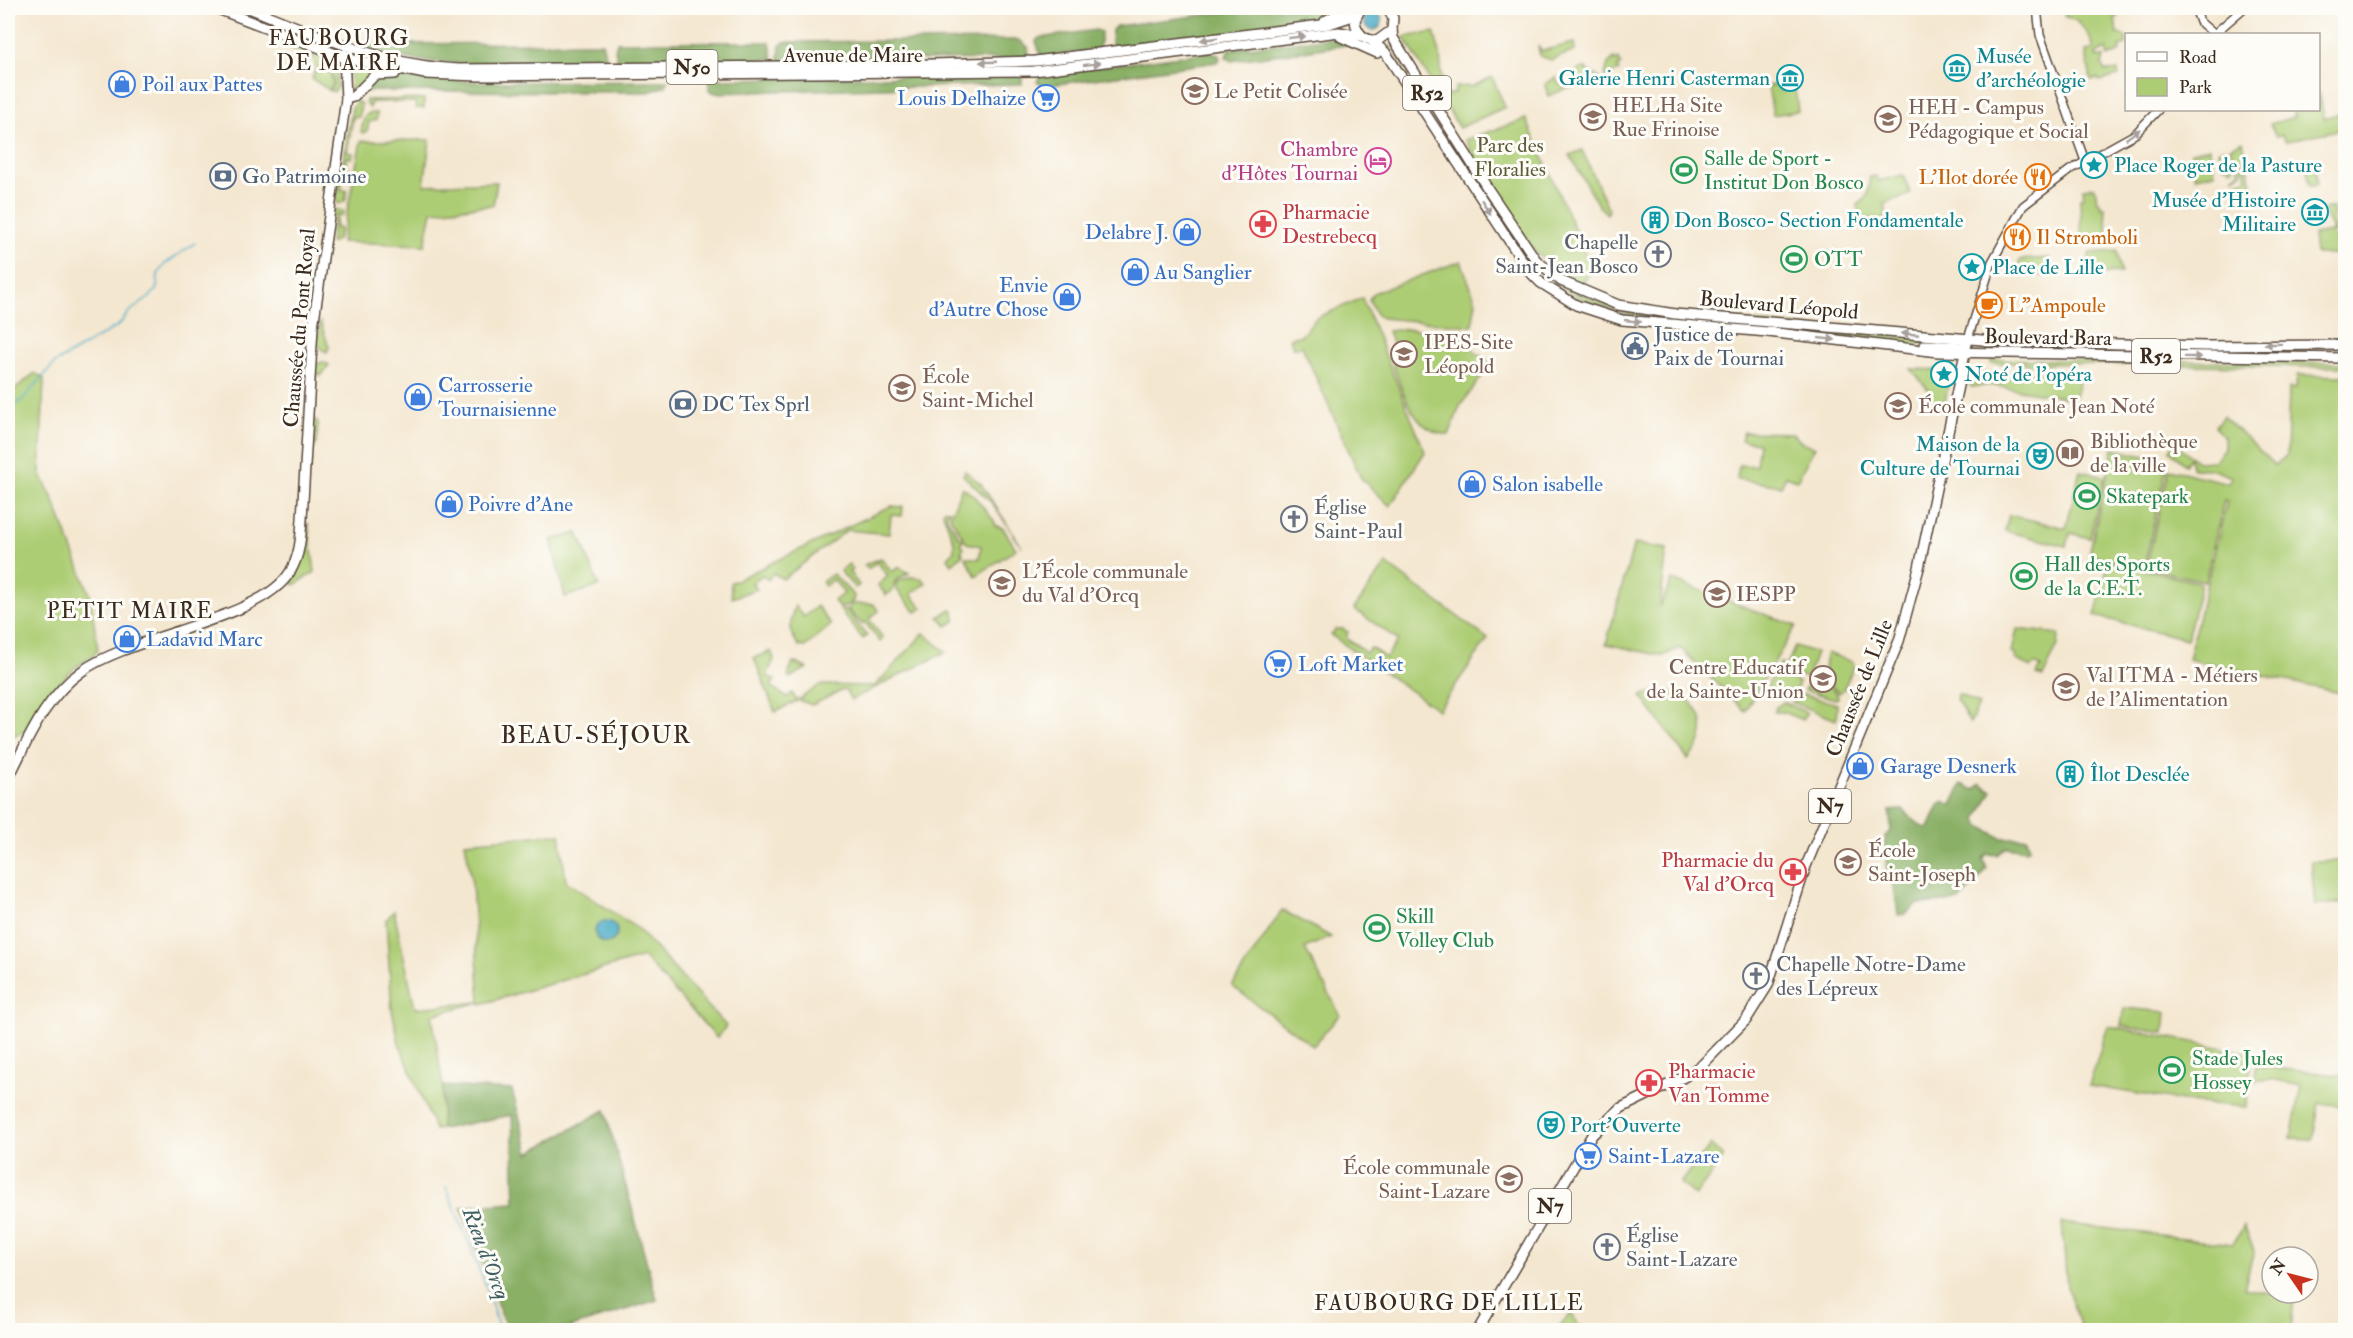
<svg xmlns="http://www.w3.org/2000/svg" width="2353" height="1338" font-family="'IM FELL Double Pica',serif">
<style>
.green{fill:#adcd75;stroke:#747c4a;stroke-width:1.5}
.forest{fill:#8ab066;stroke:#626d42;stroke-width:1.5}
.water{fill:#46abc6;stroke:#406a72;stroke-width:1.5}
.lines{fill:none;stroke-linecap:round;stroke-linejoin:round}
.stream{stroke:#46abc6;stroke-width:1.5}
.minor-casing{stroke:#574639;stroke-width:10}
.major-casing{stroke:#574639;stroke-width:12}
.minor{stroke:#fff;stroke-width:7}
.major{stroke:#fff;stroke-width:9}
.rail-casing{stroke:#3b2a1e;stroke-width:4}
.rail{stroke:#fdfcf7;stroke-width:1.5;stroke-dasharray:4.5;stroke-linecap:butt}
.oneway{fill:#a79f9a}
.labels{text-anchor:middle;stroke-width:6;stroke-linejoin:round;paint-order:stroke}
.shield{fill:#fdfcf7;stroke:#75695f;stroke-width:1.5}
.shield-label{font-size:20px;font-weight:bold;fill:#3b2a1e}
.street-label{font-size:21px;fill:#3b2a1e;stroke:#fdfcf7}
.culture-label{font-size:21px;fill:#0d838f;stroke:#fdfcf7;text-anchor:start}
.shop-label{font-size:21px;fill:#366cbe;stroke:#fdfcf7;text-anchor:start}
.education-label{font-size:21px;fill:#785e54;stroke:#fdfcf7;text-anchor:start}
.park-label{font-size:21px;fill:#5d5b38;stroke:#fdfcf7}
.hotel-label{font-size:21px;fill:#b23c85;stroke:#fdfcf7;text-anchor:end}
.leisure-label{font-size:21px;fill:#27864d;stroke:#fdfcf7;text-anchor:start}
.service-label{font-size:21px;fill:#4e5e75;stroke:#fdfcf7;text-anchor:start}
.food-label{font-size:21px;fill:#c56008;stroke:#fdfcf7;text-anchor:start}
.health-label{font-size:21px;fill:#be3a42;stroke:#fdfcf7;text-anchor:start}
.worship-label{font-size:21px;fill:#5b616d;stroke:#fdfcf7;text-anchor:start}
.neighbourhood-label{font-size:22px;letter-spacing:1.5px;fill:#3b2a1e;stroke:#fdfcf7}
.water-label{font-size:22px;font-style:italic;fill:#3f5e61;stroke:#fdfcf7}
.quarter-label{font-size:24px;letter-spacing:1.5px;fill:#3b2a1e;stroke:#fdfcf7}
</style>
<rect width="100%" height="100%" fill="#fdfcf7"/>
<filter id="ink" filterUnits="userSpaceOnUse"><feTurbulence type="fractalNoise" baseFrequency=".0167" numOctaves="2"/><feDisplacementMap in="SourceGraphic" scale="12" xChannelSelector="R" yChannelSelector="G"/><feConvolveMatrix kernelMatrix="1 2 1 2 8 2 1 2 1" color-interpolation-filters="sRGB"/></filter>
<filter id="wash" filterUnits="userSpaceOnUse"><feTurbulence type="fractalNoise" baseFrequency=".008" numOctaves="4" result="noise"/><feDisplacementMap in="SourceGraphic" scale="24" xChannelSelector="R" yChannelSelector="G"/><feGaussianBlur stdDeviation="1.35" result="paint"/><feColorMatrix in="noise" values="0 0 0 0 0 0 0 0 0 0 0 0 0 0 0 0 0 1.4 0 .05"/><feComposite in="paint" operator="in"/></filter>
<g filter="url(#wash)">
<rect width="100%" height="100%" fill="#f4e7d0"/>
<!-- green -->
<g class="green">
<path d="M226 8H239L296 33 295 34Z"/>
<path d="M2064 8H2118V17L2115 18 2117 34 2126 36V45L2120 47 2121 51 2108 57 2106 49 2096 54 2097 57H2104L2102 64 2106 71H2118L2119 76 2099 81 2098 78 2091 80 2086 53V51L2094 49C2091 36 2079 18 2065 17Z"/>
<path d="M1434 32 1440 54 1443 96 1455 93V87L1473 86 1492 77 1505 107 1459 128 1404 37Z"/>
<path d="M288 43 326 56 333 84 329 90 312 79 316 68 314 58 289 47Z"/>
<path d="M1574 43 1575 51 1551 60 1540 56 1538 46 1541 51Z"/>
<path d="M1391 45 1536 264 1562 285 1618 309 1939 340V343L1900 345 1633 320 1578 303 1535 276 1389 51 1522 256C1548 289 1586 307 1626 316L1903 341 1630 314C1592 305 1555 290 1529 261Z"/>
<path d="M327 57 336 65 338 86 334 92 330 91 334 83Z"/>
<path d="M1614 58 1615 61 1619 59 1621 65 1617 67 1619 71 1604 77 1608 64Z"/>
<path d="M350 65 375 71 351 94Z"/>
<path d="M1584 68 1600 78 1572 88 1578 70Z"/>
<path d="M1556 77 1559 84 1569 88 1548 96 1545 84Z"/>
<path d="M1778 84 1780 91 1795 89 1798 111 1773 115 1768 86Z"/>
<path d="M2319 92 2324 118 2338 114 2343 129 2286 141 2282 135 2276 136 2270 124 2294 117 2292 110H2318Z"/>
<path d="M424 99V108H416L415 102H371L370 108 366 104V100Z"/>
<path d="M357 101 361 104 359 117H353L347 152 353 153 352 158 347 157 345 167 350 168 348 180H343L341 189 347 191 345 201 339 204 336 202 352 108Z"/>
<path d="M369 113H377L376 120 369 122 367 132 363 133 361 132 364 118Z"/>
<path d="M1526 119 1592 269 1581 286C1573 282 1563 278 1556 272 1520 242 1488 181 1465 140Z"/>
<path d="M430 140 424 185 497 182 493 205 432 211 425 245 341 242 361 141Z"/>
<path d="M2243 141 2253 189 2234 191 2235 183 2247 178 2243 159 2241 160 2243 169 2241 174 2232 177 2239 171V168L2229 148Z"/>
<path d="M2209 148 2215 173 2195 177 2191 152Z"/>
<path d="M2224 148 2234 168 2230 169 2228 165 2224 166 2219 150Z"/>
<path d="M1582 150 1609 210 1607 214 1598 205 1570 155Z"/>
<path d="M2316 167 2317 185 2310 186 2307 168Z"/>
<path d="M1903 175 1911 194 1884 204 1887 218 1860 220 1858 205 1867 196 1870 177 1876 176 1878 181Z"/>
<path d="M2095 187 2097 202H2100L2101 207H2105L2108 237 2106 240 2082 243 2080 198 2084 197 2083 188Z"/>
<path d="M2327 208H2333L2334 238 2341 241V254H2315L2313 235 2332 232C2331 223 2325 219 2324 210Z"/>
<path d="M335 209 343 211 342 216H337L335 227 340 229 337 240 330 243Z"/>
<path d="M2117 251 2121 273 2110 272 2109 274 2091 275 2090 278 2089 253Z"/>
<path d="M2049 258 2050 276 2031 275 2029 272H2019V260Z"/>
<path d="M1461 261 1476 302 1472 326 1382 318 1376 314 1369 299 1373 293Z"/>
<path d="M1362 298 1425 452 1390 506 1361 478 1302 346 1293 348 1290 338 1302 335 1316 318Z"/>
<path d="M320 321 329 347 327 352 322 350 317 343Z"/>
<path d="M1408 329 1464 333 1466 342 1471 344 1474 352 1492 363 1460 406 1449 435C1410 432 1401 386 1390 356V351L1394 349 1388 331Z"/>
<path d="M1991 359 2345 363 2346 367 1991 363Z"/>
<path d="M324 362 329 365 321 376 316 372 313 418 318 423 316 444 310 456 315 367 318 363Z"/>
<path d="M1911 369 1944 370 1949 378 1944 408 1930 399 1931 393Z"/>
<path d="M2071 372 2079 382 2074 399 1990 385 1971 387 1968 383 1976 373Z"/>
<path d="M35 373 44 379 40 473 53 499 90 595 98 650C94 657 83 662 76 667 55 685 41 707 27 731L8 737V395Z"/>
<path d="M2297 375 2345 376V694L2188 659 2227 501 2224 500 2205 581 2146 568 2169 469 2228 483 2232 477 2211 469 2192 468 2190 458 2185 465 2169 450 2176 443 2197 462 2214 461 2224 448V437L2215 426 2223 416 2275 466 2287 455 2289 388H2296Z"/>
<path d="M1744 432 1792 433 1801 442 1815 447 1797 480 1786 476 1781 486 1737 479 1739 465 1756 466 1759 443 1741 440Z"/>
<path d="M2113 449 2168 461 2144 567 2089 555Z"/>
<path d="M965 471 981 484 1022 547 993 504 963 475Z"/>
<path d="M2080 471 2105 477 2090 538 2070 533 2067 546 2005 531 2009 515 2066 528Z"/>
<path d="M962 487 974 496 995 522 994 525 1003 528 1016 549 976 576 965 557 979 559 981 546 967 543 950 517Z"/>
<path d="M891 506 903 507 902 516 891 515 889 534 847 530 783 579 773 573 768 580 762 575 752 583 757 589 732 598 730 583Z"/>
<path d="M944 510H950L946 517 957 533 956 534 963 540 961 543 964 548 961 551 963 554 952 564 948 558 954 551V542L943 513Z"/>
<path d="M308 522 315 572 294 585 290 579 296 571Z"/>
<path d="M578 533 599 586 565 597 551 540Z"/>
<path d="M1634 544 1667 549 1660 607 1672 580 1796 626 1745 711 1680 648 1663 656 1606 644Z"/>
<path d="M881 558 892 572 899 567 909 573 896 580 892 591 886 595 878 585 888 576 877 562 868 569 864 565Z"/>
<path d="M2109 561 2201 583 2187 639 2095 616Z"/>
<path d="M849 564 853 569 849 572 859 585 855 588 840 571Z"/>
<path d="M1386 564 1488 639 1438 710 1331 635 1336 629H1343L1348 632 1346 638 1366 653 1371 648 1386 658 1398 640 1354 609Z"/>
<path d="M833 574 854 596 853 601 840 609 834 601 844 593 833 579 825 586 822 582Z"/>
<path d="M910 577 921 578 926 583 911 594 922 608 916 612 896 589V582Z"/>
<path d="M851 604H873L879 611 869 619 883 638 880 642 865 622 862 624 848 610Z"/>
<path d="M795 606 804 617 817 606 831 625 805 647 799 646C789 633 789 622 795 606Z"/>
<path d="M846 609 867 636 863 639 841 611Z"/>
<path d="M951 609 954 611 955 621 947 626 939 617Z"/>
<path d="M2017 629 2059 634 2058 645 2043 677 2037 675 2041 667 2035 664 2032 668 2015 659 2017 655 2012 653Z"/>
<path d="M924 633 946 652 851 700 845 689 812 705 798 700 820 685 875 686Z"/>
<path d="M1795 646 1816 653 1807 678 1785 671Z"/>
<path d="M771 651 774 659 767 676 775 680 771 686 787 698 792 693 797 701 775 712 754 658Z"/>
<path d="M1827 653 1853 662 1854 666 1843 690 1839 693C1825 681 1821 670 1827 653Z"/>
<path d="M793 662 807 668 790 678 788 676Z"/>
<path d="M1780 663 1785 666 1786 675 1799 683 1795 693 1783 698 1766 688Z"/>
<path d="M1816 672 1837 694 1838 698 1835 699 1804 690Z"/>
<path d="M1655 691C1696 689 1719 727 1688 759L1641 696Z"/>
<path d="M1801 694 1837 704 1836 720 1792 702Z"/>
<path d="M1958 694 1979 704 1970 723 1956 699Z"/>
<path d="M1784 702 1807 713 1802 720 1783 712H1774L1776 707Z"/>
<path d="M560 834 566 881 638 929 726 1026 717 1038 643 957 481 1004 480 1002 432 1015 443 1086 441 1129 435 1130 399 1043 392 1010 386 920 394 911 415 1008 480 1002 472 883 465 842Z"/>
<path d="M2311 861H2345V902L2315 906Z"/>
<path d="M1282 910 1331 937 1305 948 1340 1015 1313 1046 1232 986Z"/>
<path d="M2124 1008 2166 1012 2164 1033 2121 1026Z"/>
<path d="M2108 1026 2251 1053 2247 1107 2188 1102 2089 1086Z"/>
<path d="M2256 1066 2345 1076V1106L2319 1103 2313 1139 2291 1138 2301 1085 2271 1079 2255 1081Z"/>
<path d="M1711 1145 1724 1157 1695 1196 1680 1183Z"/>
<path d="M2062 1223 2233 1244 2244 1226 2254 1251 2244 1288 2294 1298 2291 1330H2082L2067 1287Z"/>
<path d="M1571 1313 1582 1330H1556Z"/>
</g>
<!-- forest -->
<g class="forest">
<path d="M1258 8H1343L1320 21 1115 48 1111 43 1112 30 1116 26Z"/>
<path d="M1096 30 1101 32 1099 49 1041 57 1036 41 1039 38Z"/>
<path d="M1331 38 1353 44 1231 61 1226 57 1229 49Z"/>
<path d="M1019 40 1028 47 1029 55 1025 59 781 61 779 59 780 46 784 42Z"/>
<path d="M617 42H770L773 59 618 63 615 50Z"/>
<path d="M602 43 606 56 602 61C533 62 426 72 362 47L365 44Z"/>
<path d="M1210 52 1218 54 1220 59 1217 62 1044 86 1037 82 1040 75Z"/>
<path d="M1022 75V84L715 93 709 90V80L716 79Z"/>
<path d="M378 77 478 82 668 81 666 86 649 92 365 91Z"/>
<path d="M1962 784 1974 790 1981 784 1992 791 1977 818 1979 825 2001 838H2027L2030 848 2026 850 2006 847 1997 855 1987 854 1983 859 1987 869 1960 901 1918 904 1905 914 1898 915 1894 886 1887 879 1885 836 1891 831 1890 811 1903 810 1922 827 1929 828 1940 803 1943 801 1952 805Z"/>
<path d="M443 1086 512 1090 529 1153 605 1110 657 1300 562 1330H507L461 1207 515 1203 512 1115 441 1129Z"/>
</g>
<!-- water -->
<g class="water">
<circle cx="1373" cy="21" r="9"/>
<circle cx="606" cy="932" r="11"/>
</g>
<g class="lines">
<!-- stream -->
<g class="stream">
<path d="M8 411 22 400 55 363 119 325 129 312 150 297 157 288 158 274 165 264 195 243"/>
<path d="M446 1187 488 1291 499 1330"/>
</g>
</g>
</g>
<g filter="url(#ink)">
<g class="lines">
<defs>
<g id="minor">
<path d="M2037 8 2040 35 2085 161"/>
<path d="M2195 8 2200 22 2214 34"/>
<path d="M2214 34 2244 8"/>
<path d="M1968 339 1992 262 2023 206 2070 170 2135 134 2158 110"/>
</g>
<g id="major">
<path d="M215 8 349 59 425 74 479 76 1034 71 1339 32 1361 36"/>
<path d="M249 8C317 35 385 66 459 69L899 65 1035 61 1329 24 1356 15"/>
<path d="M1361 8 1355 20C1356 33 1364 40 1377 41L1392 30 1393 18 1387 8"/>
<path d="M1325 21 1349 8"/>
<path d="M1392 30 1393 38 1488 189 1536 260 1561 281 1618 305 1675 314 1994 341 2206 346 2346 345"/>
<path d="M1341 37 1377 53"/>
<path d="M1371 40 1385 52 1529 271 1541 283 1576 305 1622 320 1768 332 1939 352 2346 358"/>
<path d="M346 99 353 97 375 75 395 74"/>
<path d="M1925 345 1965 347"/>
<path d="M8 779C28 740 45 697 82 671 132 635 261 620 290 572 300 556 301 537 302 519L313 327 346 99 344 54"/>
<path d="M1478 1330 1592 1135 1621 1108 1684 1077 1703 1064 1746 1020 1768 985 1806 866 1899 641 1919 568 1968 339"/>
</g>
</defs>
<!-- minor casing -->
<use href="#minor" class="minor-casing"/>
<!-- major casing -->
<use href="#major" class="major-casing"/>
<!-- minor -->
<use href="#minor" class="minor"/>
<!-- major -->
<use href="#major" class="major"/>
<defs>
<path id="rail" d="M8 10 16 8"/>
</defs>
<!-- rail casing -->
<use href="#rail" class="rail-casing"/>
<!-- rail -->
<use href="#rail" class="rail"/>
</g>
<!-- one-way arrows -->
<defs><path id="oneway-solid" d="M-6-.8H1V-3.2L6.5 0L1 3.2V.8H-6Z" transform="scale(1.5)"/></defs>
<g class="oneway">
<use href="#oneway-solid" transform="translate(1297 37) rotate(-7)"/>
<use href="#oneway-solid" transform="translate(1209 39) rotate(172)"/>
<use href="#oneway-solid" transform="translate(988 62) rotate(178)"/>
<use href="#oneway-solid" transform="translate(1092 64) rotate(-7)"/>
<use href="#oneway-solid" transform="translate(2133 134) rotate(-35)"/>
<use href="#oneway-solid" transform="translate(1486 207) rotate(57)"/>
<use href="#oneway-solid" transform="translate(1633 321) rotate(6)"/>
<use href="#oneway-solid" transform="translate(1910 334) rotate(-175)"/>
<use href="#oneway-solid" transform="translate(1827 339) rotate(6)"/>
<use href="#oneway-solid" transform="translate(2273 344) rotate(179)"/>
<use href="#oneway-solid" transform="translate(2193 357) rotate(1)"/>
</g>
</g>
<!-- icons -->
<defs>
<symbol id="museum-ring" viewBox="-11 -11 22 22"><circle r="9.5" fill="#fdfcf7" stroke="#0f9aa8" stroke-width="1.5"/><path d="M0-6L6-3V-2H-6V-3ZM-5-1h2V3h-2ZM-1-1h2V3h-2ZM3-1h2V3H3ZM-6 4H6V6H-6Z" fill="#0f9aa8"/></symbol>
<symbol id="shop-ring" viewBox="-11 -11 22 22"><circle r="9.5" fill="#fdfcf7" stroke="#3f7fe0" stroke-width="1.5"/><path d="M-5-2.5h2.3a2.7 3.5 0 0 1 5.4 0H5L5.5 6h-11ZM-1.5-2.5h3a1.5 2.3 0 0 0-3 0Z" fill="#3f7fe0"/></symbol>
<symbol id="school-ring" viewBox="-11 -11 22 22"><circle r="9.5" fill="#fdfcf7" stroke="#8d6e63" stroke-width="1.5"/><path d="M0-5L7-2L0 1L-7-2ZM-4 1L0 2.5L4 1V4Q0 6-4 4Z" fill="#8d6e63"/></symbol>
<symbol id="supermarket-ring" viewBox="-11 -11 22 22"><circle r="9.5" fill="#fdfcf7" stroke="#3f7fe0" stroke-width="1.5"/><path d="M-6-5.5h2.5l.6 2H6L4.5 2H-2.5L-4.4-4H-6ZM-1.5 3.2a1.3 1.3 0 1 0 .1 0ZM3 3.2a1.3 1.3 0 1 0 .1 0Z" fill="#3f7fe0"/></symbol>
<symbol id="university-ring" viewBox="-11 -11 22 22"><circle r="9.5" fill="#fdfcf7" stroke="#8d6e63" stroke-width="1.5"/><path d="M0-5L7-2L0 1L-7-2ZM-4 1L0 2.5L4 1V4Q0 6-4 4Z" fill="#8d6e63"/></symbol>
<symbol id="hotel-ring" viewBox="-11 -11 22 22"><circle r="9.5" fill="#fdfcf7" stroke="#d1479c" stroke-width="1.5"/><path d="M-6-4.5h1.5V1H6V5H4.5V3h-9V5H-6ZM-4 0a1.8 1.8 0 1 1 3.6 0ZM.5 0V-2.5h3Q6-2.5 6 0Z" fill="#d1479c"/></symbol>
<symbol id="sight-ring" viewBox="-11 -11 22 22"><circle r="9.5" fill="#fdfcf7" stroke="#0f9aa8" stroke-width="1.5"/><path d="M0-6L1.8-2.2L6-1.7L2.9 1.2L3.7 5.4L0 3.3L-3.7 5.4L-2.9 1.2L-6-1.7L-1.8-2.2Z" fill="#0f9aa8"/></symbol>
<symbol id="stadium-ring" viewBox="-11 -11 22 22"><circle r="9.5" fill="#fdfcf7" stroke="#2e9e5b" stroke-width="1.5"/><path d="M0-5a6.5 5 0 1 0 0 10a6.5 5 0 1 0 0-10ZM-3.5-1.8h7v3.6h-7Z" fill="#2e9e5b"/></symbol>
<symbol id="bank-ring" viewBox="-11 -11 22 22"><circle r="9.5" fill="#fdfcf7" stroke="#5c6f8a" stroke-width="1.5"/><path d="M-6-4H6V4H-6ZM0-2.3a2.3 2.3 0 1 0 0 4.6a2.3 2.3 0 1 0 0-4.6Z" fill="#5c6f8a"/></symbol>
<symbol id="restaurant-ring" viewBox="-11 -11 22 22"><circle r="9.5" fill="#fdfcf7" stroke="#e8710a" stroke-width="1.5"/><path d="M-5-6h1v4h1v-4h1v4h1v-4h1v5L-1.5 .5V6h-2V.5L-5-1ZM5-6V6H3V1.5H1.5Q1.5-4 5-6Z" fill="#e8710a"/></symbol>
<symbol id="building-ring" viewBox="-11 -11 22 22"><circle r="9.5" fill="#fdfcf7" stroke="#0f9aa8" stroke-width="1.5"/><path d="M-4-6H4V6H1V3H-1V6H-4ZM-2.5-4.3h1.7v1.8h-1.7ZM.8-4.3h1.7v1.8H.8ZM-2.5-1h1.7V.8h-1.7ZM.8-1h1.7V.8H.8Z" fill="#0f9aa8"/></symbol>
<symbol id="pharmacy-ring" viewBox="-11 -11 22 22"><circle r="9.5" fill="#fdfcf7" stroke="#e0444e" stroke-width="1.5"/><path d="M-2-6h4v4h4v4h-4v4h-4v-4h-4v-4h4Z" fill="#e0444e"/></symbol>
<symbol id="church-ring" viewBox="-11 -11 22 22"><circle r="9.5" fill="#fdfcf7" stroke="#6b7280" stroke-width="1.5"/><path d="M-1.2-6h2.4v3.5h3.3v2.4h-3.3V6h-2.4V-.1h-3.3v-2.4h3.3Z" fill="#6b7280"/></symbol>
<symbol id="cafe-ring" viewBox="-11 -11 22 22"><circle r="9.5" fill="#fdfcf7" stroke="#e8710a" stroke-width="1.5"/><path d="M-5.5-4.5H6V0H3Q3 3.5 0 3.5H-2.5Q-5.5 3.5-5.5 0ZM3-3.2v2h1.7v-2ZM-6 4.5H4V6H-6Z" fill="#e8710a"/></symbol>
<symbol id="civic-ring" viewBox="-11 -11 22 22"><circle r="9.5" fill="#fdfcf7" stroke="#5c6f8a" stroke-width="1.5"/><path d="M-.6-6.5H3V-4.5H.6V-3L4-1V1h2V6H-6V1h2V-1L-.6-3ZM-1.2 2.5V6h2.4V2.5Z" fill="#5c6f8a"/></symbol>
<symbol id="library-ring" viewBox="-11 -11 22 22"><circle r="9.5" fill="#fdfcf7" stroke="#8d6e63" stroke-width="1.5"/><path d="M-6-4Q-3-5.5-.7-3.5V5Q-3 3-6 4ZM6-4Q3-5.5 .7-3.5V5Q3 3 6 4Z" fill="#8d6e63"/></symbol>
<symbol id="theatre-ring" viewBox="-11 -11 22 22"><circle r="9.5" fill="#fdfcf7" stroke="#0f9aa8" stroke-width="1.5"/><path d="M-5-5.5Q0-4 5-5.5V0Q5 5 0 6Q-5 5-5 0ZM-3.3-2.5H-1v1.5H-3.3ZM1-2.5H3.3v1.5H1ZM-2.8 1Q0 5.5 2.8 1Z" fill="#0f9aa8"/></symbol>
</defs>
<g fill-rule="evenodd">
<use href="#museum-ring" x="1942" y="53" width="30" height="30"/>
<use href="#museum-ring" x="1775" y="63" width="30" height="30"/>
<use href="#shop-ring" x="107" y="69" width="30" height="30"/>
<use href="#school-ring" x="1180" y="76" width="30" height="30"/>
<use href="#supermarket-ring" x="1031" y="83" width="30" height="30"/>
<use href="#university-ring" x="1578" y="102" width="30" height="30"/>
<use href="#university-ring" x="1873" y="104" width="30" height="30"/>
<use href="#hotel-ring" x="1363" y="146" width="30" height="30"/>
<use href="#sight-ring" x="2079" y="150" width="30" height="30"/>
<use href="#stadium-ring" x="1669" y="155" width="30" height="30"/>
<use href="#bank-ring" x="208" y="161" width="30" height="30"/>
<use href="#restaurant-ring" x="2023" y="162" width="30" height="30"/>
<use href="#museum-ring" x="2300" y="197" width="30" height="30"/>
<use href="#building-ring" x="1640" y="205" width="30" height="30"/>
<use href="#pharmacy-ring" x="1248" y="209" width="30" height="30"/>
<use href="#shop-ring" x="1172" y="217" width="30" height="30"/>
<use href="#restaurant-ring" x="2002" y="222" width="30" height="30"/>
<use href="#church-ring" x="1643" y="239" width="30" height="30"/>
<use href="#stadium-ring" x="1779" y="244" width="30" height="30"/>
<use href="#sight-ring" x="1957" y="252" width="30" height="30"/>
<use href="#shop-ring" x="1120" y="257" width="30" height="30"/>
<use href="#shop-ring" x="1052" y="282" width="30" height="30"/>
<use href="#cafe-ring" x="1974" y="290" width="30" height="30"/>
<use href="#civic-ring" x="1620" y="331" width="30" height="30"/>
<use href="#school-ring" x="1389" y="339" width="30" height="30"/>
<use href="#sight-ring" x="1929" y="359" width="30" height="30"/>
<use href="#school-ring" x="887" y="373" width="30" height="30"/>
<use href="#shop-ring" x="403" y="382" width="30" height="30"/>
<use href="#bank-ring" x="668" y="389" width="30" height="30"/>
<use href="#school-ring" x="1883" y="391" width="30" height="30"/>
<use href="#library-ring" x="2055" y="438" width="30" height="30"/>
<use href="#theatre-ring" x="2025" y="441" width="30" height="30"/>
<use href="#shop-ring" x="1457" y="469" width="30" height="30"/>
<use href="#stadium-ring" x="2072" y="481" width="30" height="30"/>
<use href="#shop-ring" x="434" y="489" width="30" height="30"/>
<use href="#church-ring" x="1279" y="504" width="30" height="30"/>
<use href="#stadium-ring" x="2009" y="561" width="30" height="30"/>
<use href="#school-ring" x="987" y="568" width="30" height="30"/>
<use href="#school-ring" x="1702" y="579" width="30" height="30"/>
<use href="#shop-ring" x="112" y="624" width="30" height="30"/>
<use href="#supermarket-ring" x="1263" y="649" width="30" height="30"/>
<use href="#school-ring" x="1808" y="664" width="30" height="30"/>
<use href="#school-ring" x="2051" y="672" width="30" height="30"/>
<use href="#shop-ring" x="1845" y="751" width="30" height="30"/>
<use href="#building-ring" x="2055" y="759" width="30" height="30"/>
<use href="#school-ring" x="1833" y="847" width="30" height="30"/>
<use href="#pharmacy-ring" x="1778" y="857" width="30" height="30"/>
<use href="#stadium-ring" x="1362" y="913" width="30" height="30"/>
<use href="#church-ring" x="1741" y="961" width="30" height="30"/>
<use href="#stadium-ring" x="2157" y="1055" width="30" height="30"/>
<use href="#pharmacy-ring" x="1634" y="1068" width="30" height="30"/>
<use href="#theatre-ring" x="1536" y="1110" width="30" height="30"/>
<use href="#supermarket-ring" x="1573" y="1141" width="30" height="30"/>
<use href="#school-ring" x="1494" y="1164" width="30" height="30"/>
<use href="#church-ring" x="1592" y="1232" width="30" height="30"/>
</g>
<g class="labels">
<!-- shield labels -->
<g class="shield">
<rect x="666.5" y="50" width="51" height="34" rx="4.5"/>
<rect x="1403" y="76" width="48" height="34" rx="4.5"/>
<rect x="2132" y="339" width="48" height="34" rx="4.5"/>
<rect x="1809" y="789" width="42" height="34" rx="4.5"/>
<rect x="1529" y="1189" width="42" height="34" rx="4.5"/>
</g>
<g class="shield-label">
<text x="692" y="74">N50</text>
<text x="1427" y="100">R52</text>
<text x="2156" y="363">R52</text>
<text x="1830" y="813">N7</text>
<text x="1550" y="1213">N7</text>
</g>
<!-- street labels -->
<g class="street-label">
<text x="853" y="62">Avenue de Maire</text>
<text transform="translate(1779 305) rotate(5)" y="7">Boulevard Léopold</text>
<text transform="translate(299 328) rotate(-85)" y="7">Chaussée du Pont Royal</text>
<text transform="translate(2048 337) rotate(1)" y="7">Boulevard Bara</text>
<text transform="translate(1859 688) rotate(-68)" y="7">Chaussée de Lille</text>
</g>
<!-- culture labels -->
<g class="culture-label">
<text x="1976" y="63">Musée<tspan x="1976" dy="24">d'archéologie</tspan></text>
<text x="1770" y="85" text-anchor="end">Galerie Henri Casterman</text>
<text x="2114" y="172">Place Roger de la Pasture</text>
<text x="2296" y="207" text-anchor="end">Musée d'Histoire<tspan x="2296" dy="24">Militaire</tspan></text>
<text x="1674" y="227">Don Bosco- Section Fondamentale</text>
<text x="1992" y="274">Place de Lille</text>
<text x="1964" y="381">Noté de l'opéra</text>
<text x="2020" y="451" text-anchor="end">Maison de la<tspan x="2020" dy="24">Culture de Tournai</tspan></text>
<text x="2090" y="781">Îlot Desclée</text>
<text x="1570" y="1132">Port'Ouverte</text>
</g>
<!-- shop labels -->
<g class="shop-label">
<text x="142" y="91">Poil aux Pattes</text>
<text x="1026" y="105" text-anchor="end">Louis Delhaize</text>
<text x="1168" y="239" text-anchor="end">Delabre J.</text>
<text x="1154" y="279">Au Sanglier</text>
<text x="1048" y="292" text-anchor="end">Envie<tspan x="1048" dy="24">d'Autre Chose</tspan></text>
<text x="438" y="392">Carrosserie<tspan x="438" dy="24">Tournaisienne</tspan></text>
<text x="1492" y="491">Salon isabelle</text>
<text x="468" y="511">Poivre d'Ane</text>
<text x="146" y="646">Ladavid Marc</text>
<text x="1298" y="671">Loft Market</text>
<text x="1880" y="773">Garage Desnerk</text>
<text x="1608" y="1163">Saint-Lazare</text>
</g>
<!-- education labels -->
<g class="education-label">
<text x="1214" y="98">Le Petit Colisée</text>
<text x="1612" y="112">HELHa Site<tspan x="1612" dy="24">Rue Frinoise</tspan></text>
<text x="1908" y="114">HEH - Campus<tspan x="1908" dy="24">Pédagogique et Social</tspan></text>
<text x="1424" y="349">IPES-Site<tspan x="1424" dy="24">Léopold</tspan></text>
<text x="922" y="383">École<tspan x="922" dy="24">Saint-Michel</tspan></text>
<text x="1918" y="413">École communale Jean Noté</text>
<text x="2090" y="448">Bibliothèque<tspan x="2090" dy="24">de la ville</tspan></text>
<text x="1022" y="578">L'École communale<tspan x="1022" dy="24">du Val d’Orcq</tspan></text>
<text x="1736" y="601">IESPP</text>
<text x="1804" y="674" text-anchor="end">Centre Educatif<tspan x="1804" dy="24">de la Sainte-Union</tspan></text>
<text x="2086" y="682">Val ITMA - Métiers<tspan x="2086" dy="24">de l'Alimentation</tspan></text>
<text x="1868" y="857">École<tspan x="1868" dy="24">Saint-Joseph</tspan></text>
<text x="1490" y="1174" text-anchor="end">École communale<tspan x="1490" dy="24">Saint-Lazare</tspan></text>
</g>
<!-- park labels -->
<g class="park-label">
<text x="1510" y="152">Parc des<tspan x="1510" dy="24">Floralies</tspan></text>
</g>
<!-- hotel labels -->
<g class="hotel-label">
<text x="1358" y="156">Chambre<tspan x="1358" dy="24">d'Hôtes Tournai</tspan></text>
</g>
<!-- leisure labels -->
<g class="leisure-label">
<text x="1704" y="165">Salle de Sport -<tspan x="1704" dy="24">Institut Don Bosco</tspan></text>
<text x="1814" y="266">OTT</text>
<text x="2106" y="503">Skatepark</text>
<text x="2044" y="571">Hall des Sports<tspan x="2044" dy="24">de la C.E.T.</tspan></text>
<text x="1396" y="923">Skill<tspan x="1396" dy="24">Volley Club</tspan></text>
<text x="2192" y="1065">Stade Jules<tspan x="2192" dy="24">Hossey</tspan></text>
</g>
<!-- service labels -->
<g class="service-label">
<text x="242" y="183">Go Patrimoine</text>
<text x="1654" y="341">Justice de<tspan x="1654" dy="24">Paix de Tournai</tspan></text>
<text x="702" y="411">DC Tex Sprl</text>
</g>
<!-- food labels -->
<g class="food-label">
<text x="2018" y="184" text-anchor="end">L'Ilot dorée</text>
<text x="2036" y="244">Il Stromboli</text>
<text x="2008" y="312">L"Ampoule</text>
</g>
<!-- health labels -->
<g class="health-label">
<text x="1282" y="219">Pharmacie<tspan x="1282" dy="24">Destrebecq</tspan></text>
<text x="1774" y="867" text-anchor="end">Pharmacie du<tspan x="1774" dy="24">Val d'Orcq</tspan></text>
<text x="1668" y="1078">Pharmacie<tspan x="1668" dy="24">Van Tomme</tspan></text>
</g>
<!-- worship labels -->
<g class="worship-label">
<text x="1638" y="249" text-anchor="end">Chapelle<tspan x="1638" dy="24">Saint-Jean Bosco</tspan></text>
<text x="1314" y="514">Église<tspan x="1314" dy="24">Saint-Paul</tspan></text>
<text x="1776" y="971">Chapelle Notre-Dame<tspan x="1776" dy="24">des Lépreux</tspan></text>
<text x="1626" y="1242">Église<tspan x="1626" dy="24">Saint-Lazare</tspan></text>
</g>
<!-- neighbourhood labels -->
<g class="neighbourhood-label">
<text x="339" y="45">FAUBOURG<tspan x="339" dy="25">DE MAIRE</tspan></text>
<text x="130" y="618">PETIT MAIRE</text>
<text x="1449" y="1310">FAUBOURG DE LILLE</text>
</g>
<!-- water labels -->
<g class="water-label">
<text transform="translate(487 1253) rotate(69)" y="8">Rieu d'Orcq</text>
</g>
<!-- quarter labels -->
<g class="quarter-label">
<text x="596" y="743">BEAU-SÉJOUR</text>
</g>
</g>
<!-- margin -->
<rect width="2353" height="1338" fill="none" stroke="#fdfcf7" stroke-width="30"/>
<!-- legend -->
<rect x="2125" y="33" width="195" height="78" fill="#fdfcf7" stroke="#afa8a0" stroke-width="1.5"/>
<rect x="2137" y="52" width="30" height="9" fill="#ffffff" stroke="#afa8a0" stroke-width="1.5"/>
<text x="2179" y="63" font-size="18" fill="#3b2a1e">Road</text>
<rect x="2137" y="78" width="30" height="18" fill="#adcd75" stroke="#afa8a0" stroke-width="1.5"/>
<text x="2179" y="93" font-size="18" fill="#3b2a1e">Park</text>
<!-- north arrow -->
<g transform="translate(2290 1275) rotate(305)"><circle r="28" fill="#fdfcf7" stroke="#afa8a0" stroke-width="1.5"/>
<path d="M0-4.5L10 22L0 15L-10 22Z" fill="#c8321e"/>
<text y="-9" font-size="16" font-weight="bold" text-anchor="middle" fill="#3b2a1e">N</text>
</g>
</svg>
